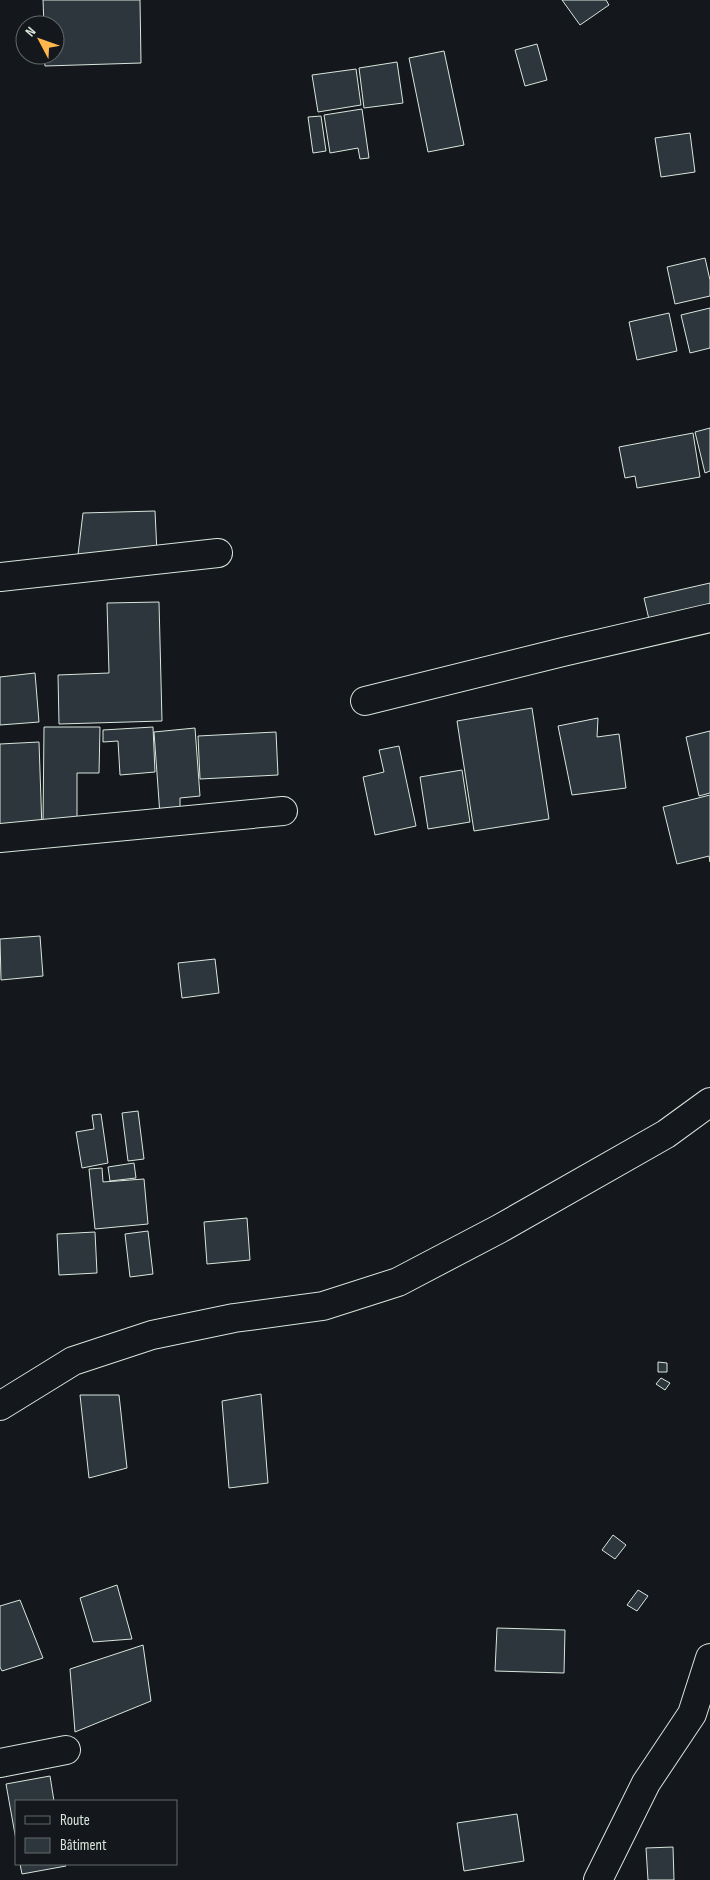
<svg xmlns="http://www.w3.org/2000/svg" width="710" height="1880" font-family="'Sofia Sans Condensed',sans-serif">
<style>
.building{fill:#2c363c;stroke:#d8e6dc}
.lines{fill:none;stroke-linecap:round;stroke-linejoin:round}
.street-casing{stroke:#d8e6dc;stroke-width:30}
.street{stroke:#14181c;stroke-width:28}
</style>
<rect width="100%" height="100%" fill="#14181c"/>
<!-- building -->
<g class="building">
<path d="M43 0H140L141 63 45 66 44 55H55V25H44Z"/>
<path d="M562 0H606L609 5 580 25Z"/>
<path d="M537 44 547 80 525 86 515 50Z"/>
<path d="M444 51 464 145 428 152 409 58Z"/>
<path d="M397 62 403 103 364 108 359 68Z"/>
<path d="M356 69 361 105 318 112 312 75Z"/>
<path d="M362 109 369 158 360 159 358 148 330 153 324 115Z"/>
<path d="M321 116 326 151 313 153 308 117Z"/>
<path d="M690 133 695 172 661 177 655 138Z"/>
<path d="M705 258 710 280V296L675 304 667 267Z"/>
<path d="M710 308V348L690 353 681 315Z"/>
<path d="M669 313 677 351 637 360 629 322Z"/>
<path d="M710 428V471L705 473 695 432Z"/>
<path d="M693 433 700 477 637 488 635 476 625 478 619 447Z"/>
<path d="M155 511 157 553 77 563 83 513Z"/>
<path d="M710 583V616L651 628 644 598Z"/>
<path d="M159 602 162 721 59 724 58 675 109 673 107 603Z"/>
<path d="M35 673 39 722 0 725V677Z"/>
<path d="M532 708 549 819 474 831 457 721Z"/>
<path d="M598 718 597 737 619 734 626 788 572 795 558 726Z"/>
<path d="M44 727H100L99 773H77V826H43Z"/>
<path d="M153 727 155 772 120 775 118 741 103 742V730Z"/>
<path d="M195 728 200 796 180 798V814L160 815 154 732Z"/>
<path d="M710 731V793L699 796 686 737Z"/>
<path d="M276 732 278 775 200 779 198 736Z"/>
<path d="M39 742 42 829 0 831V744Z"/>
<path d="M399 746 416 826 375 835 363 777 384 772 379 750Z"/>
<path d="M462 770 470 822 428 829 420 777Z"/>
<path d="M710 795V862L709 856 677 864 663 807Z"/>
<path d="M40 936 43 976 1 980 0 939Z"/>
<path d="M215 959 219 993 182 998 178 963Z"/>
<path d="M138 1111 144 1159 128 1161 122 1113Z"/>
<path d="M101 1114 108 1163 82 1168 76 1132 94 1129 92 1115Z"/>
<path d="M134 1163 136 1178 110 1181 108 1167Z"/>
<path d="M102 1168 103 1182 144 1179 148 1224 95 1229 89 1169Z"/>
<path d="M247 1218 250 1260 207 1264 204 1222Z"/>
<path d="M148 1231 153 1274 130 1277 125 1234Z"/>
<path d="M95 1232 97 1273 59 1275 57 1234Z"/>
<path d="M658 1362 667 1363V1372H658Z"/>
<path d="M661 1378 670 1383 665 1390 656 1384Z"/>
<path d="M261 1394 268 1483 229 1488 222 1401Z"/>
<path d="M80 1395H119L127 1468 89 1478Z"/>
<path d="M613 1535 626 1545 615 1559 602 1550Z"/>
<path d="M117 1585 132 1639 93 1642 80 1598Z"/>
<path d="M638 1590 648 1596 637 1611 627 1605Z"/>
<path d="M20 1600 43 1658 2 1671 0 1667V1606Z"/>
<path d="M497 1628 565 1630 564 1673 495 1671Z"/>
<path d="M143 1645 151 1701 75 1732 70 1669Z"/>
<path d="M50 1776 54 1801H16V1840L6 1784Z"/>
<path d="M517 1814 524 1861 464 1871 457 1823Z"/>
<path d="M673 1847 674 1880H648L646 1848Z"/>
<path d="M20 1864H65L66 1866 22 1874Z"/>
</g>
<g class="lines">
<defs>
<g id="street">
<path d="M0 577 218 553"/>
<path d="M365 701 563 652 710 618"/>
<path d="M0 838 283 811"/>
<path d="M0 1406 73 1361 152 1335 234 1318 323 1306 398 1282 499 1229 666 1134 710 1102"/>
<path d="M0 1763 66 1750"/>
<path d="M598 1880 646 1783 692 1714 710 1658"/>
</g>
</defs>
<!-- street casing -->
<use href="#street" class="street-casing"/>
<!-- street -->
<use href="#street" class="street"/>
</g>
<!-- legend -->
<rect x="15" y="1800" width="162" height="65" fill="#14181c" stroke="#626a69"/>
<rect x="25" y="1816" width="25" height="8" fill="#14181c" stroke="#626a69"/>
<text x="60" y="1825" font-size="15" fill="#d8e6dc">Route</text>
<rect x="25" y="1838" width="25" height="15" fill="#2c363c" stroke="#626a69"/>
<text x="60" y="1850" font-size="15" fill="#d8e6dc">Bâtiment</text>
<!-- north arrow -->
<g transform="translate(40 40) rotate(311)"><circle r="24" fill="#14181c" stroke="#626a69"/>
<path d="M0-4L9 19L0 12L-9 19Z" fill="#ffb74d"/>
<text y="-8" font-size="14" font-weight="bold" text-anchor="middle" fill="#d8e6dc">N</text>
</g>
</svg>
